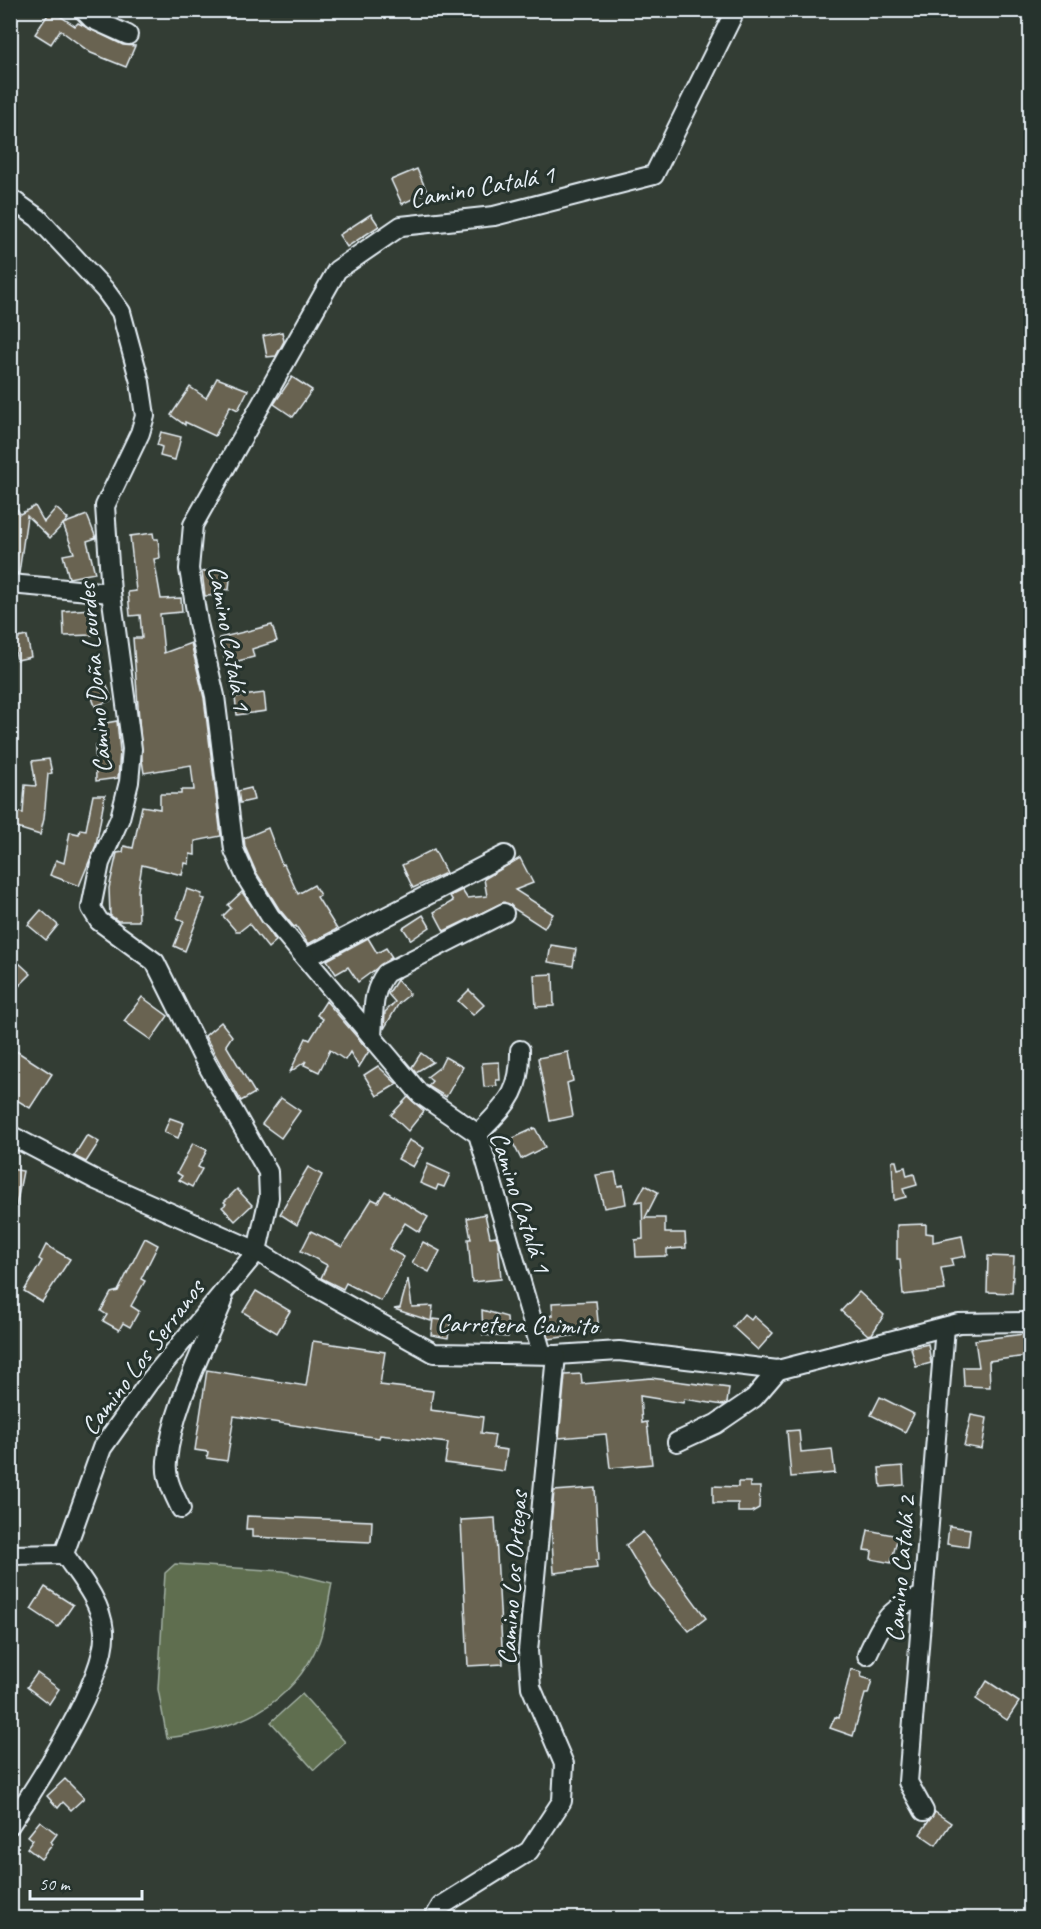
<svg xmlns="http://www.w3.org/2000/svg" width="1041" height="1929" font-family="Caveat,sans-serif">
<style>
.green{fill:#5e6e50;stroke:#a3b0a4;stroke-width:1.5}
.building{fill:#696451;stroke:#e8f1f8;stroke-width:1.5}
.lines{fill:none;stroke-linecap:round;stroke-linejoin:round}
.minor-casing{stroke:#e8f1f8;stroke-width:22}
.minor{stroke:#26332d;stroke-width:18}
.labels{text-anchor:middle;stroke-width:6;stroke-linejoin:round;paint-order:stroke}
.street-label{font-size:26px;fill:#e8f1f8;stroke:#26332d}
</style>
<rect width="100%" height="100%" fill="#333d34"/>
<filter id="ink" filterUnits="userSpaceOnUse"><feTurbulence type="fractalNoise" baseFrequency=".0167" numOctaves="2"/><feDisplacementMap in="SourceGraphic" scale="12" xChannelSelector="R" yChannelSelector="G"/><feConvolveMatrix kernelMatrix="1 2 1 2 8 2 1 2 1" color-interpolation-filters="sRGB"/></filter>
<g filter="url(#ink)">
<!-- green -->
<g class="green">
<path d="M175 1564 283 1571 332 1583C328 1602 326 1623 319 1642 291 1709 234 1730 167 1738L158 1689 165 1573Z"/>
<path d="M302 1694 345 1742 314 1770 271 1722Z"/>
</g>
<!-- building -->
<g class="building">
<path d="M51 10 75 26 78 23 123 45 135 46 126 67 91 53 60 30 51 44 35 34Z"/>
<path d="M417 169 427 192 402 204 391 180Z"/>
<path d="M371 214 379 226 347 247 339 235Z"/>
<path d="M282 332 284 341 276 356 267 357 263 336Z"/>
<path d="M292 377 312 390 293 417 274 404Z"/>
<path d="M217 378 248 390 238 410 230 406 215 436 185 422V425L171 415 190 387 206 398Z"/>
<path d="M161 432 181 437 175 460 160 456 162 447 157 445Z"/>
<path d="M10 497 20 514 35 506 44 522 56 508 68 519 50 538 27 516 19 573H10Z"/>
<path d="M87 515 96 538 87 541 95 573 69 578 63 555 74 553 63 524Z"/>
<path d="M153 533 154 539H158L160 558 154 559 161 599 181 598 182 612 160 614 164 653 191 643 204 698 221 836 195 841V855L190 854 189 864 185 863 182 875 142 865 138 890 139 921H118L110 915 109 888 117 853 123 852 124 846 133 848 142 806 160 809V794H181V790H194L191 765 144 773 142 760 133 638H142L140 615 130 616 128 592 136 591 130 536Z"/>
<path d="M218 568 223 578 230 579 229 590 222 589V595L205 596 202 572Z"/>
<path d="M91 609 92 635 64 636 63 611Z"/>
<path d="M272 625 277 641 252 649 254 657 226 664 219 638Z"/>
<path d="M27 636 31 657 17 660 13 639Z"/>
<path d="M106 683 112 700 95 706 89 689Z"/>
<path d="M264 693 266 711 237 715 235 697Z"/>
<path d="M117 721 120 751 118 778 96 781 95 746 103 745 100 724Z"/>
<path d="M49 759 52 773 48 774 44 819 40 835 14 827 18 812 23 813 25 785 36 786 32 761Z"/>
<path d="M251 788 254 800 240 803 238 791Z"/>
<path d="M93 795H105L96 845 79 886 50 875 56 860 64 863 70 832 79 834 80 829 86 830Z"/>
<path d="M268 828 282 865 284 864 298 894 314 885 320 895 317 897 337 929 308 944 296 926 294 927 279 909 256 872 245 847 244 838Z"/>
<path d="M434 849 446 873 413 888 402 865Z"/>
<path d="M520 858 533 883 515 890 553 914 544 928 504 902 444 931 434 912 453 901 450 896 462 890 467 898 487 896 484 879Z"/>
<path d="M187 889 202 894 201 898 205 899 185 951 174 946 184 921 177 918Z"/>
<path d="M242 892 276 941 268 948 249 924 240 931H236L223 916 231 908 228 905Z"/>
<path d="M41 910 58 925 46 940 28 925Z"/>
<path d="M423 915 430 927 411 940 403 928Z"/>
<path d="M368 938 377 953 386 948 392 957 358 982 348 967 336 974 327 960Z"/>
<path d="M551 945 576 949 573 966 548 962Z"/>
<path d="M19 963 31 974 10 995V973Z"/>
<path d="M553 974 554 1006 536 1007 534 975Z"/>
<path d="M397 980 410 994 399 1003 384 1029 385 1012 395 1002 388 994Z"/>
<path d="M469 990 484 1005 473 1015 458 1001Z"/>
<path d="M142 997 168 1016 151 1040 124 1021Z"/>
<path d="M326 1001 369 1051 359 1067 350 1052 345 1060 330 1050 319 1072 304 1065 306 1061 290 1072 306 1038 310 1040 323 1019 317 1015Z"/>
<path d="M221 1022 232 1036 226 1045 255 1093 241 1101 205 1036Z"/>
<path d="M10 1047 52 1074 30 1108 10 1096Z"/>
<path d="M568 1052 573 1081 567 1083 573 1116 550 1121 538 1058Z"/>
<path d="M421 1053 433 1062 416 1072 412 1067Z"/>
<path d="M445 1057 463 1067 446 1097 428 1086 432 1081 427 1077 440 1067Z"/>
<path d="M499 1062 500 1080H496L497 1086 484 1087 482 1063Z"/>
<path d="M378 1066 397 1084 377 1096 364 1075Z"/>
<path d="M408 1097 424 1111 408 1131 391 1115Z"/>
<path d="M281 1098 300 1111 281 1138 262 1124Z"/>
<path d="M170 1118 184 1123 178 1138 164 1132Z"/>
<path d="M535 1128 545 1147 521 1159 511 1139Z"/>
<path d="M87 1135 99 1142 86 1162 74 1156Z"/>
<path d="M409 1140 424 1148 413 1167 398 1159Z"/>
<path d="M193 1143 207 1150 198 1167 202 1169 192 1187 179 1180 182 1176 177 1173Z"/>
<path d="M892 1161H896L898 1169 905 1167 907 1176 914 1174 917 1185 903 1189 906 1197 894 1200Z"/>
<path d="M428 1164 450 1174 444 1187 438 1185 436 1190 420 1183Z"/>
<path d="M308 1167 322 1175 297 1225 280 1214Z"/>
<path d="M10 1169 23 1171 16 1207 10 1206Z"/>
<path d="M615 1172 618 1186 623 1185 626 1204 604 1208 596 1175Z"/>
<path d="M645 1185 658 1192 645 1218H665V1233H685L686 1248 667 1249V1256L636 1257 635 1240 643 1239 642 1201 636 1202Z"/>
<path d="M237 1189 252 1205 235 1221 222 1207 226 1204 224 1202Z"/>
<path d="M385 1191 428 1217 419 1232 405 1223 389 1249 404 1257 381 1301 346 1283 343 1289 321 1278 327 1265 301 1251 311 1231 342 1247 372 1199 378 1202Z"/>
<path d="M485 1214 490 1237 496 1236 498 1241 501 1279 472 1282 468 1239H471L467 1218Z"/>
<path d="M926 1224V1233L933 1234V1242L962 1236 966 1256 951 1259 953 1266 941 1268 945 1290 903 1295 900 1259H897V1225Z"/>
<path d="M145 1238 158 1245 141 1279 145 1281 131 1306 139 1311 130 1327 123 1323 119 1330 103 1321 107 1315 101 1311 111 1293 118 1291Z"/>
<path d="M423 1242 440 1251 429 1272 412 1263Z"/>
<path d="M46 1245 70 1259 42 1302 24 1291 42 1261 39 1259Z"/>
<path d="M988 1256 1014 1257 1012 1293 987 1292Z"/>
<path d="M408 1279 412 1307 433 1306 431 1321 394 1309 400 1308Z"/>
<path d="M256 1291 290 1311 277 1333 243 1312Z"/>
<path d="M859 1292 884 1315 872 1334 868 1335 841 1311Z"/>
<path d="M596 1301 599 1332 549 1339 543 1316H553L552 1303Z"/>
<path d="M482 1310 507 1317 508 1337 483 1335Z"/>
<path d="M744 1314 751 1320 754 1316 773 1333 758 1350 733 1327Z"/>
<path d="M433 1319 451 1321 448 1338 431 1335Z"/>
<path d="M1024 1334 1027 1356 989 1361 990 1387 964 1386 963 1367H979L975 1340Z"/>
<path d="M313 1341 385 1352 380 1385 433 1391 430 1410 483 1417 481 1433 495 1435 493 1448 507 1450 504 1471 445 1463 448 1443 380 1435 379 1438 234 1416 227 1461 207 1458 208 1452 195 1450 207 1370 306 1386Z"/>
<path d="M928 1344 931 1363 916 1367 911 1348Z"/>
<path d="M581 1374 582 1384 651 1378 729 1388 727 1403 723 1405 684 1399 683 1403 640 1396 642 1423 647 1422 652 1464 610 1468 606 1434 559 1438 565 1375Z"/>
<path d="M880 1397 914 1414 905 1432 871 1415Z"/>
<path d="M971 1415 987 1418 982 1449 964 1446Z"/>
<path d="M799 1430 801 1452 832 1449 835 1473 791 1477 787 1431Z"/>
<path d="M903 1466 904 1485 881 1487 879 1468Z"/>
<path d="M738 1482H750V1487H760L759 1508 752 1512H738V1503H713V1486L738 1487Z"/>
<path d="M595 1488 599 1560H596L597 1568 554 1573 551 1524 554 1491Z"/>
<path d="M247 1516 372 1521 371 1542 252 1537V1529H246Z"/>
<path d="M495 1518 503 1664 468 1666 461 1520Z"/>
<path d="M949 1526 970 1529 968 1547 947 1544Z"/>
<path d="M868 1530 898 1536 891 1563 871 1559 872 1551 864 1550Z"/>
<path d="M643 1532 706 1618 689 1631 651 1587 626 1545Z"/>
<path d="M45 1587 73 1605 58 1627 31 1609Z"/>
<path d="M851 1669 862 1672 861 1677 872 1680 868 1694H865L853 1736 830 1728 835 1717 839 1718Z"/>
<path d="M37 1673 59 1689 49 1704 27 1687Z"/>
<path d="M987 1681 1019 1702 1007 1720 976 1699Z"/>
<path d="M65 1779 84 1798 71 1810 63 1802 58 1808 47 1796Z"/>
<path d="M935 1812 951 1823 936 1845 920 1834Z"/>
<path d="M40 1821 57 1834 51 1842 53 1844 41 1859 27 1848 33 1840 28 1836Z"/>
</g>
<g class="lines">
<defs>
<g id="minor">
<path d="M83 10 92 19 128 35"/>
<path d="M10 198 38 218 105 290 121 312 140 382 145 416 140 433 105 506 111 593 132 749 129 782 120 818 100 863 91 908 99 921 155 962 201 1054 268 1172 269 1197 257 1251 149 1382 102 1448 64 1554C80 1577 101 1601 104 1631 108 1676 37 1786 10 1825"/>
<path d="M10 584 111 593"/>
<path d="M306 958 505 855"/>
<path d="M372 1036C374 1012 371 993 386 973L504 913"/>
<path d="M478 1134C506 1104 521 1094 520 1050"/>
<path d="M10 1135 96 1180 257 1251 313 1286 434 1353 556 1355 619 1351 778 1370 959 1323 1030 1322"/>
<path d="M542 1354 478 1134 420 1094 270 916 246 877 234 850 215 696 198 623 189 569 193 525 337 270 401 226 494 216 654 175 733 15"/>
<path d="M677 1442 716 1424 754 1398 778 1370"/>
<path d="M181 1509C174 1494 165 1479 167 1461 172 1409 203 1350 223 1301"/>
<path d="M10 1555 64 1554"/>
<path d="M867 1655C883 1621 886 1610 923 1596"/>
<path d="M924 1811 908 1782 945 1327"/>
<path d="M434 1918 441 1906 529 1851 562 1801 564 1764 531 1687 528 1651 556 1355"/>
</g>
</defs>
<!-- minor casing -->
<use href="#minor" class="minor-casing"/>
<!-- minor -->
<use href="#minor" class="minor"/>
</g>
</g>
<g class="labels">
<!-- street labels -->
<g class="street-label">
<text transform="translate(482 186) rotate(-10)" y="9">Camino Catalá 1</text>
<text transform="translate(230 638) rotate(80)" y="9">Camino Catalá 1</text>
<text transform="translate(94 678) rotate(-95)" y="9">Camino Doña Lourdes</text>
<text transform="translate(521 1202) rotate(72)" y="9">Camino Catalá 1</text>
<text transform="translate(517 1324) rotate(1)" y="9">Carretera Caimito</text>
<text transform="translate(142 1357) rotate(-53)" y="9">Camino Los Serranos</text>
<text transform="translate(900 1569) rotate(-85)" y="9">Camino Catalá 2</text>
<text transform="translate(512 1578) rotate(-86)" y="9">Camino Los Ortegas</text>
</g>
</g>
<!-- margin -->
<rect width="1041" height="1929" fill="none" stroke="#26332d" stroke-width="36"/>
<rect x="18" y="18" width="1005" height="1893" fill="none" stroke="#e8f1f8" stroke-width="2" filter="url(#ink)"/>
<!-- scale -->
<path d="M30 1890v9h112v-9" fill="none" stroke="#e8f1f8" stroke-width="3"/>
<text x="39" y="1890" font-size="18" fill="#e8f1f8" stroke="#26332d" stroke-width="4.5" paint-order="stroke">50 m</text>
</svg>
